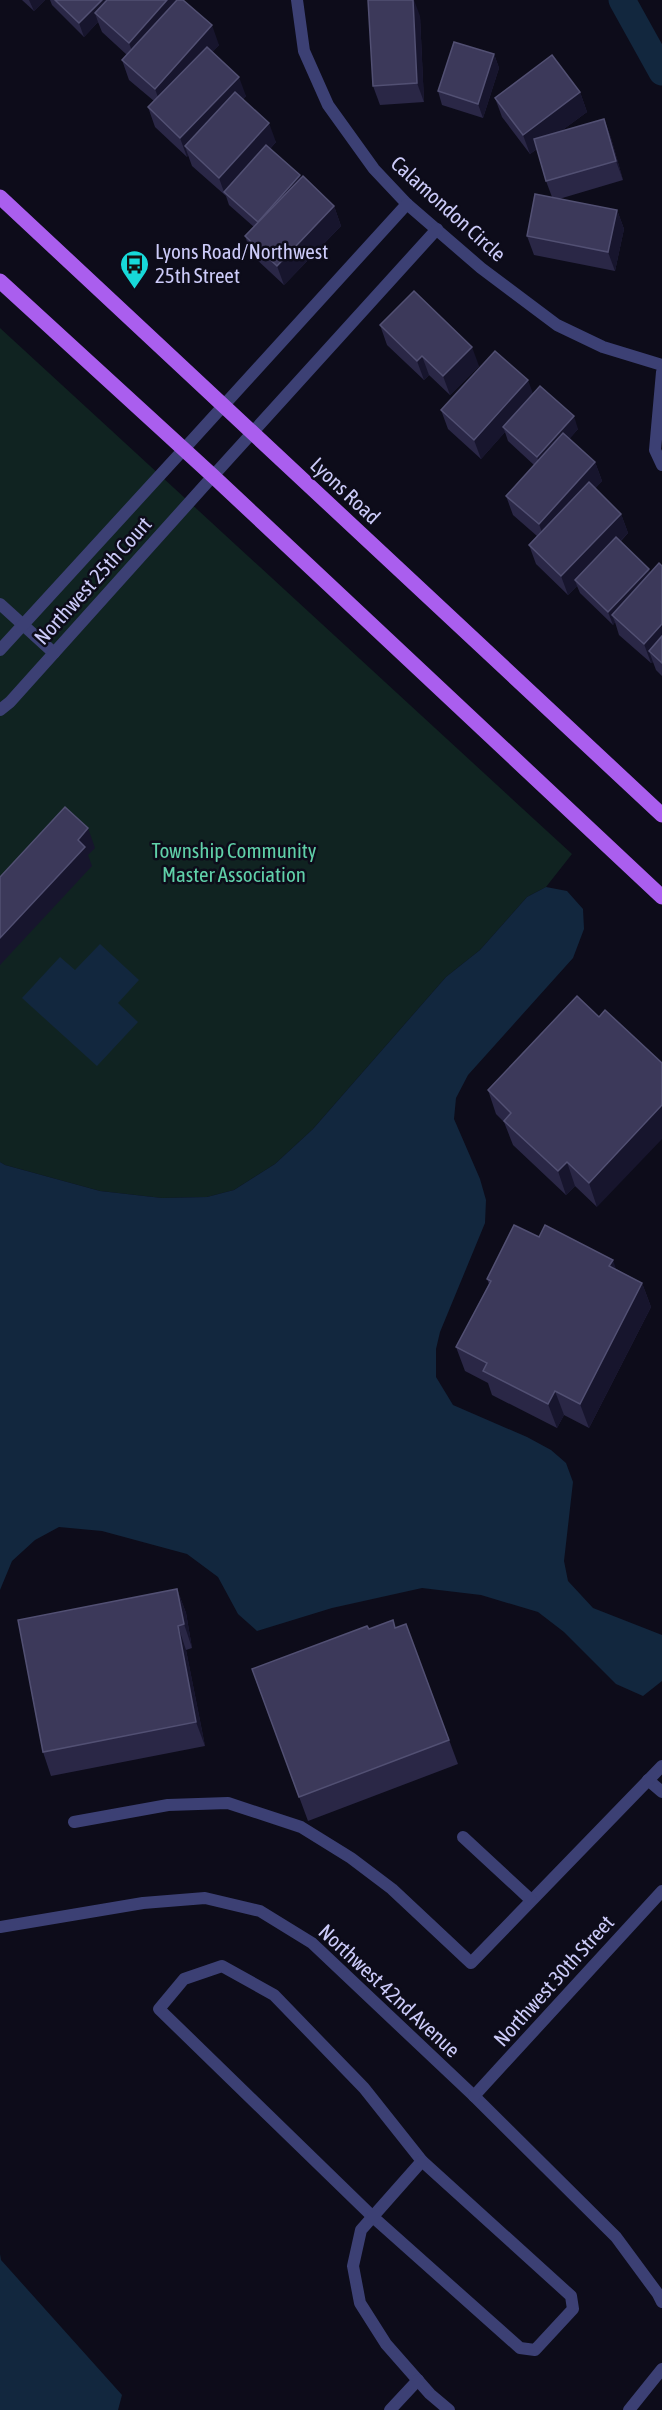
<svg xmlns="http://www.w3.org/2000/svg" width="662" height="2410" font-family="'Asap Condensed',sans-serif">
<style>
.green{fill:#102321}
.water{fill:#12273e}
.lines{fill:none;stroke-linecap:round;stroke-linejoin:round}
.canal{stroke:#12273e;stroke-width:27}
.lane{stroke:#3c4074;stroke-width:12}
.street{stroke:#3c4074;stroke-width:12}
.primary{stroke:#aa5eee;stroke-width:15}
.wall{fill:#2a2746}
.shaded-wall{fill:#17152d}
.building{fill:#3c395a;stroke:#525073;stroke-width:1.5}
.labels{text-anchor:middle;stroke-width:5;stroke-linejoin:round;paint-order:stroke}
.street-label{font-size:21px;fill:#cccbf9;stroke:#0d0c1a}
.poi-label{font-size:21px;fill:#cccbf9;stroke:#0d0c1a;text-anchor:start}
.park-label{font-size:21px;fill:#60d0a9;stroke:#0d0c1a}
</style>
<rect width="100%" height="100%" fill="#0d0c1a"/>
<!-- green -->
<path class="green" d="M0 328 572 854 546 887 527 897 480 950 446 977 313 1129 275 1164 234 1190 207 1197 162 1198 100 1191 5 1165 0 1162Z"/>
<!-- water -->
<g class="water">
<path d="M546 887 567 891 583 909 584 929 573 958 468 1075 456 1098 454 1119 480 1179 486 1200 485 1223 440 1332 436 1349V1377L453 1405 527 1437 551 1450 566 1463 573 1482 564 1561 568 1581 593 1608 662 1635V1681L643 1696 616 1684 564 1632 538 1612 481 1595 422 1588 332 1608 257 1631 238 1614 218 1577 187 1554 102 1531 59 1527 35 1540 12 1561 0 1590V1162L5 1165 100 1191 162 1198 207 1197 234 1190 275 1164 313 1129 446 977 480 950 527 897Z"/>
<path d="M100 944 139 980 118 1003 138 1022 97 1066 22 998 60 957 75 970Z"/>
<path d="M0 2254 1 2260 122 2395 118 2410H0Z"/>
</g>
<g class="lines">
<!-- canal -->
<path class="canal" d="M622 0 662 72"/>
<!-- lane -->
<g class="lane">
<path d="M0 604 54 653"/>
<path d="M0 650 184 449"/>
<path d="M0 710 10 702 213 476"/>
<path d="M648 1780 662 1792"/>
<path d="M74 1822 168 1805 228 1803 301 1827 351 1858 392 1889 471 1963 662 1766"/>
<path d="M463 1837 531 1900"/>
<path d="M222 1966 274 1995 364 2088 422 2161 571 2296 573 2309 535 2350 520 2348 373 2217 159 2009 184 1979Z"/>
<path d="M422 2161 361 2230 353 2266 360 2303 386 2344 430 2394 449 2410"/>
<path d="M390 2410 418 2380"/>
<path d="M629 2410 662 2369"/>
</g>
<!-- street -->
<g class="street">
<path d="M297 0 304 51 328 105 374 169 407 204 481 268 557 325 603 347 662 365"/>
<path d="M662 372 655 450 662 465"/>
<path d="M184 449 407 204"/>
<path d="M213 476 437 229"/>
<path d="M0 1927 143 1903 205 1898 260 1911 312 1943 474 2096 616 2237 658 2294 662 2302"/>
<path d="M474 2096 662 1891"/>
</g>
<!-- primary -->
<g class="primary">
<path d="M0 197 662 815"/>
<path d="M0 281 213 476 662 897"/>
</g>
</g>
<!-- wall -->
<g class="wall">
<path d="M22 0H45L34 11Z"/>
<path d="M50 0H183L219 45 212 52 246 96 243 99 276 142 270 149 301 178 334 206 341 226 284 285 252 255 245 236 254 227 229 205 226 196 192 166 188 155 187 157 155 127 148 107 154 101 129 80 122 60 127 55 102 32 98 22 84 37 52 5Z"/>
<path d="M420 16 424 102 380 105 373 86Z"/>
<path d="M494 54 499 68 483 118 442 105 438 91Z"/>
<path d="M580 92 587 112 561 131 604 119 611 138 623 180 559 199 617 210 624 229 615 271 534 255 527 236 552 197 546 181 537 149 530 154 502 117 495 98Z"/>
<path d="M380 325 479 366 450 395 429 375 424 380 387 345Z"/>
<path d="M533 394 578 429 569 439 595 462 602 481 595 488 621 514 628 533 621 541 650 573 662 566V676L656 670 653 662 651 663 619 635 615 622 613 625 580 593 577 586 568 595 536 564 529 545 537 536 513 515 506 496 534 465 508 441 505 432 481 459 448 429 441 410Z"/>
<path d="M577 996 597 1207 575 1186 566 1195 513 1145 504 1122 496 1114 488 1090Z"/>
<path d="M539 1237 616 1269 642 1283 651 1307 589 1428 564 1415 557 1428 492 1395 488 1383 465 1371 456 1347 489 1284 487 1279Z"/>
<path d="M177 1589 186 1613 192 1648 186 1650 205 1746 51 1776 43 1752Z"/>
<path d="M406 1624 458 1764 308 1821 252 1669 369 1629 395 1628Z"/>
</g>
<!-- shaded-wall -->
<g class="shaded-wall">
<path d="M29 0H45L34 11Z"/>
<path d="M102 0H119L95 13 98 22 84 37 79 23Z"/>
<path d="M167 0H178L136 62 129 43Z"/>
<path d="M413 0H414L420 16 424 102 417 83Z"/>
<path d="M212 25 219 45 162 108 155 89Z"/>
<path d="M494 54 499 68 483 118 478 104Z"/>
<path d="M239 77 246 96 191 152 185 146 188 155 187 157 180 138Z"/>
<path d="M580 92 587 112 530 154 523 135Z"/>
<path d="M604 119 611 138 623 180 616 161Z"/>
<path d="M269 123 276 142 228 195 224 192 219 178Z"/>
<path d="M300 175 305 189 262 235 258 222Z"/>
<path d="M334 206 341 226 284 285 277 266Z"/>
<path d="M617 210 624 229 615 271 608 252Z"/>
<path d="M472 347 479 366 450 395 443 376Z"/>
<path d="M422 356 429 375 424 380 417 361Z"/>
<path d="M528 380 535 399 503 427 505 432 481 459 474 440Z"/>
<path d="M574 416 578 429 542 471 537 457Z"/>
<path d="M595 462 602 481 546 544 539 524Z"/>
<path d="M621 514 628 533 579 584 575 580 577 586 568 595 561 576Z"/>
<path d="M649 569 654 582 612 615 615 622 613 625 608 612Z"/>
<path d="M662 624V651H649L653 662 651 663 644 644Z"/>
<path d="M88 828 95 848 88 855 92 866 0 965V938L78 840Z"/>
<path d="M662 1105V1139L597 1207 589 1183Z"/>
<path d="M567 1162 575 1186 566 1195 558 1171Z"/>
<path d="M613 1260 621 1284 609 1266Z"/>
<path d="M642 1283 651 1307 589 1428 580 1404Z"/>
<path d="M555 1391 564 1415 557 1428 548 1404Z"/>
<path d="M177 1589 186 1613 192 1648 184 1624Z"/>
<path d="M178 1626 186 1650 205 1746 196 1722Z"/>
</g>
<!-- building -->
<g class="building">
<path d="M55 0H102L79 23Z"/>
<path d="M107 0H167L129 43 95 13Z"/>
<path d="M177 0H183L212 25 155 89 122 60Z"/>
<path d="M368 0H413L417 83 373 86Z"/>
<path d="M454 42 494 54 478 104 438 91Z"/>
<path d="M207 47 239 77 180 138 148 107Z"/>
<path d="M552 55 580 92 523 135 495 98Z"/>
<path d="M235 92 269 123 219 178 185 146Z"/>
<path d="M604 119 616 161 546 181 534 139Z"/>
<path d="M266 145 300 175 258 222 224 192Z"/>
<path d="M303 176 334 206 277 266 245 236Z"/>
<path d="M535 194 617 210 608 252 527 236Z"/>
<path d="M414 291 472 347 443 376 422 356 417 361 380 325Z"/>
<path d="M495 351 528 380 474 440 441 410Z"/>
<path d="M540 386 574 416 537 457 503 427Z"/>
<path d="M563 433 595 462 539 524 506 496Z"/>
<path d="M589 482 621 514 561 576 529 545Z"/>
<path d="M616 537 649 569 608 612 575 580Z"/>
<path d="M659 563 662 566V624L644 644 612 615Z"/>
<path d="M662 636V663L649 651Z"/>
<path d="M65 807 88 828 78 840 85 847 0 938V877Z"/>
<path d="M577 996 599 1017 605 1010 662 1063V1105L589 1183 567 1162 558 1171 504 1121 511 1113 488 1090Z"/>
<path d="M514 1225 539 1237 545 1225 613 1260 609 1266 642 1283 580 1404 555 1391 548 1404 483 1371 487 1363 456 1347 491 1281 487 1279Z"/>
<path d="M177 1589 184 1624 178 1626 196 1722 43 1752 18 1620Z"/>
<path d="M393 1620 395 1628 406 1624 449 1740 299 1797 252 1669 367 1626 369 1629Z"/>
</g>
<!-- icons -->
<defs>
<symbol id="bus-pin" viewBox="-11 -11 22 30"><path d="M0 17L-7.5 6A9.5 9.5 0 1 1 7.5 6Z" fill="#17d9d9" stroke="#0d0c1a"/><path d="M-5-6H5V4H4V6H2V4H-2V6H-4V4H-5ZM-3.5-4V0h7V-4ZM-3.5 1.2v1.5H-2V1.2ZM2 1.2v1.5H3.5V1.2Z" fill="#111"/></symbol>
</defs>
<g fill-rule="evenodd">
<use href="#bus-pin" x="118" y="248" width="33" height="45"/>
</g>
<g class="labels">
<!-- street labels -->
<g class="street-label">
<text transform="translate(448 209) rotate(42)" y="7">Calamondon Circle</text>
<text transform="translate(345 491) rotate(43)" y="7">Lyons Road</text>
<text transform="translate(93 581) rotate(-48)" y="7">Northwest 25th Court</text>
<text transform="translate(554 1981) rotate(-48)" y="7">Northwest 30th Street</text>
<text transform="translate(389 1991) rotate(43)" y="7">Northwest 42nd Avenue</text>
</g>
<!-- poi labels -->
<g class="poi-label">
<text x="155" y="259">Lyons Road/Northwest<tspan x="155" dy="24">25th Street</tspan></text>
</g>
<!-- park labels -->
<g class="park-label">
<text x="234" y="858">Township Community<tspan x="234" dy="24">Master Association</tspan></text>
</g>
</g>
</svg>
